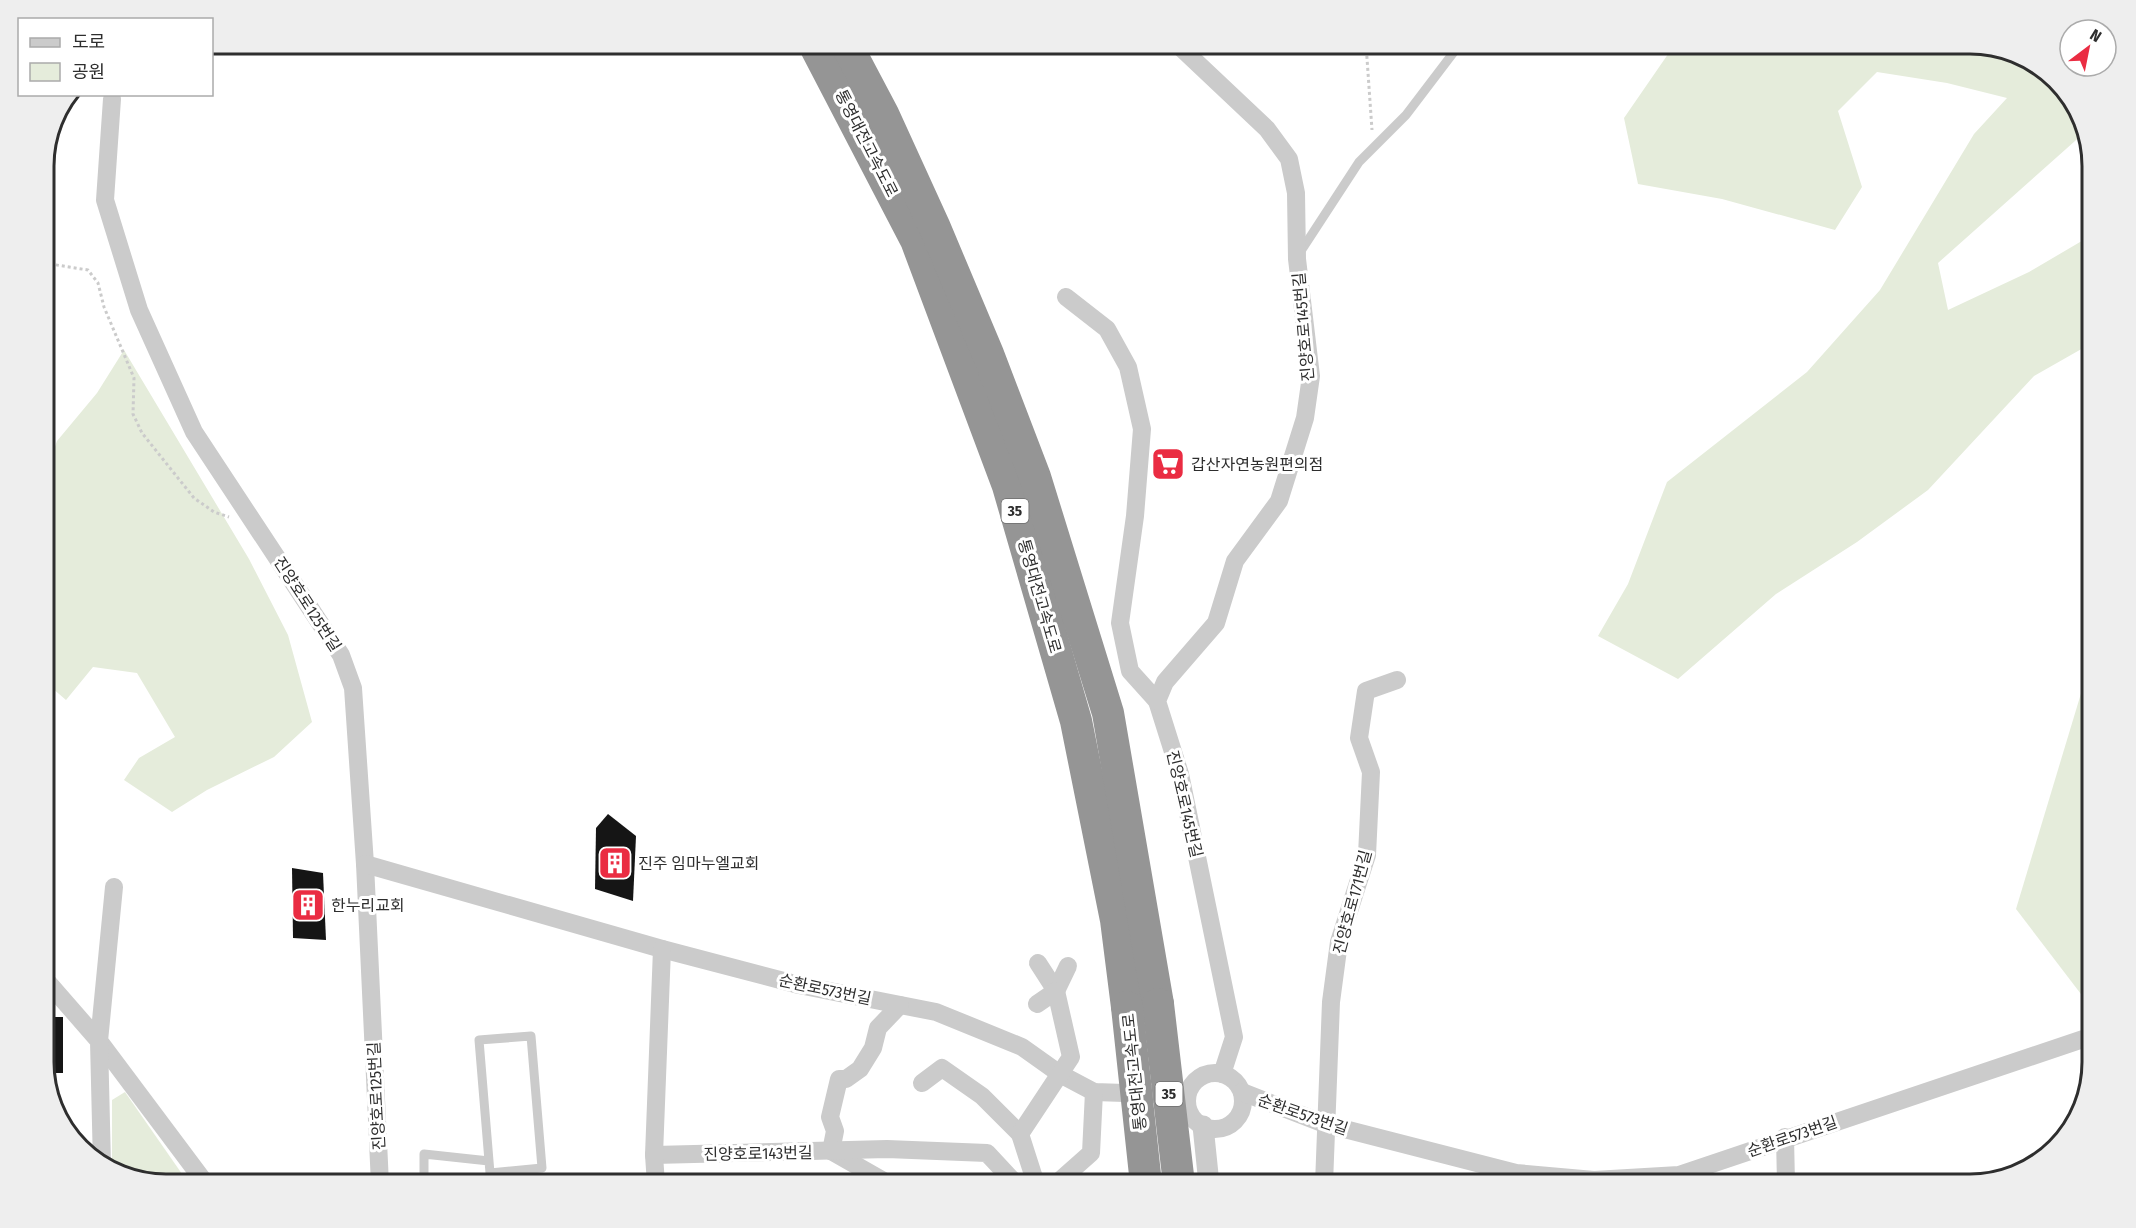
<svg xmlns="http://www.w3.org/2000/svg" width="2136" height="1228" font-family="'Fira Sans Condensed','Noto Sans KR',sans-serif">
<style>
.green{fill:#e5ecdb}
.building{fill:#151515}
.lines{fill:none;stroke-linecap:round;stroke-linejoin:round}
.path{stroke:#cbcbcb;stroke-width:3;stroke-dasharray:3 3;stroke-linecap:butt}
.service{stroke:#cbcbcb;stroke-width:9}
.minor{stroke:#cbcbcb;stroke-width:18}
.tertiary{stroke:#cbcbcb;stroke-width:21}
.motorway{stroke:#959595;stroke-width:32}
.motorway-bridge{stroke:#959595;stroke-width:32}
.labels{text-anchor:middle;stroke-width:6;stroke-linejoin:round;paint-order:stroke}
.shield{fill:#fff;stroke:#6d6d6d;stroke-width:1.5}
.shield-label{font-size:15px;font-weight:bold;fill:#2e2e2e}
.street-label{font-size:16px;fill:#2e2e2e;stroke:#fff}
.poi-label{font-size:16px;fill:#2e2e2e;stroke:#fff;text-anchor:start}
.rim{fill:none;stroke:#2e2e2e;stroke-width:3}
</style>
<rect width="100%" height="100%" fill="#fff"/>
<!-- green -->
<g class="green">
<path d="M1675 44H1970L2031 60 2076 104 2084 133 1938 263 1948 310 2029 272 2092 235V343L2034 376 1928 490 1857 542 1776 594 1678 679 1598 636 1628 584 1667 482 1807 372 1880 290 1974 134 2007 98 1947 83 1877 72 1838 111 1862 187 1835 230 1722 199 1638 184 1624 118Z"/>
<path d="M124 350 249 559 288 635 312 722 274 757 207 790 172 812 124 780 139 758 175 737 137 673 93 667 66 700 44 681V477L57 441 97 393Z"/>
<path d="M2092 657V1001L2087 1002 2016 909Z"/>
<path d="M125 1092 189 1184H166L112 1170V1100Z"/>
</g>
<!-- building -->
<g class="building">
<path d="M608 814 636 836 633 901 595 889 596 828Z"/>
<path d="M292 868 323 873 326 940 293 938Z"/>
<path d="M44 1017H63V1073H45Z"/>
</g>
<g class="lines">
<!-- path -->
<g class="path">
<path d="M1366 44 1372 130"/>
<path d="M44 263 88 270 98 283 104 307 134 378 133 414 142 433 194 498 214 512 229 517"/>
</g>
<!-- service -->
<g class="service">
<path d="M1299 254 1359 162 1406 115 1460 44"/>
<path d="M424 1184V1154L489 1161 490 1173 542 1168 531 1036 479 1040 489 1161"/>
</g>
<!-- minor -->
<g class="minor">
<path d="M1177 44 1267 129 1289 159 1296 193 1297 259 1311 376 1305 418 1279 501 1235 561 1216 623 1165 682 1157 701 1180 774 1234 1037 1222 1074"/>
<path d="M112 99 105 200 139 310 194 432 341 655 353 688 365 864 380 1184"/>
<path d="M1066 297 1107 329 1128 367 1142 429 1135 516 1120 623 1130 671 1157 701"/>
<path d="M365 864 662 949 799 985 936 1012 1022 1047 1060 1074 1094 1092 1187 1095"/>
<path d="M114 887 99 1041 206 1184"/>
<path d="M1038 963 1056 991 1068 966"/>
<path d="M44 978 99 1041 102 1165"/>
<circle cx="1215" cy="1101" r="28"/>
<path d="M922 1083 942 1068 982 1096 1020 1134"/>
<path d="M1242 1092 1325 1124 1516 1173 1594 1180 1679 1175 2092 1036"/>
<path d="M1785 1137 1786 1184"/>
<path d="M831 1151 835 1131 830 1117 839 1079H846L860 1069 873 1048 878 1028 900 1005"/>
<path d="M831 1151 889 1184"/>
<path d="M654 1155 887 1149 987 1153 1016 1184"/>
<path d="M656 1184 654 1155 662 949"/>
<path d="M1036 1184 1020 1134 1071 1057 1056 991 1037 1004"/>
<path d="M1056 1184 1091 1153 1094 1092"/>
<path d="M1324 1184 1331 1002 1339 942 1367 855 1371 772 1359 738 1366 691 1397 680"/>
</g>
<!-- tertiary -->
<path class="tertiary" d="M1203 1126 1209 1184"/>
<!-- motorway -->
<g class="motorway">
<path d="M814 44 916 240 1008 486 1076 721 1116 920 1127 1007"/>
<path d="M846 44 883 114 935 228 988 354 1035 477 1108 713 1158 1004"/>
</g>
<!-- motorway-bridge -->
<g class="motorway-bridge">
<path d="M1158 1004 1179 1184"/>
<path d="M1127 1007 1146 1184"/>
</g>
</g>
<!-- icons -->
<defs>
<symbol id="supermarket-square" viewBox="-11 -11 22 22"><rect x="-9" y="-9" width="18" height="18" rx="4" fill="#ea2c42" stroke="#fff"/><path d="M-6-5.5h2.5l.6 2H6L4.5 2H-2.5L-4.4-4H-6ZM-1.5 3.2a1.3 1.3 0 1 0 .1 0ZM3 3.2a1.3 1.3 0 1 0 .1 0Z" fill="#fff"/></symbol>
<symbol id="building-square" viewBox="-11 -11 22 22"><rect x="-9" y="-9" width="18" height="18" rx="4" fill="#ea2c42" stroke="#fff"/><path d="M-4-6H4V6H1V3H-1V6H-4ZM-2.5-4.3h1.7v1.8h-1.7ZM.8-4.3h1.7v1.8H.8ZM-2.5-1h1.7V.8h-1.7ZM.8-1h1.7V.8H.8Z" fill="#fff"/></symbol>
</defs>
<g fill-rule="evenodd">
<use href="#supermarket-square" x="1149" y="445" width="38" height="38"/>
<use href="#building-square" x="596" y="844" width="38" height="38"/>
<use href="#building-square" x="289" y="886" width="38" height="38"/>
</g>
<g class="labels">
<!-- shield labels -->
<g class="shield">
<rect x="1001.5" y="499" width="27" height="24" rx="4.5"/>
<rect x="1155.5" y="1082" width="27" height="24" rx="4.5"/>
</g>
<g class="shield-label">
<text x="1015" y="516">35</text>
<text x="1169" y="1099">35</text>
</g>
<!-- street labels -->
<g class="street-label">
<text transform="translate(867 143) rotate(63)" y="6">통영대전고속도로</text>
<text transform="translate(1303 327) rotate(-95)" y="6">진양호로145번길</text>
<text transform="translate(1040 596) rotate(74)" y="6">통영대전고속도로</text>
<text transform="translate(308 604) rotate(57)" y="6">진양호로125번길</text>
<text transform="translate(1185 804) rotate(77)" y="6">진양호로145번길</text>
<text transform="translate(1352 902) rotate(-75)" y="6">진양호로171번길</text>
<text transform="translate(825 989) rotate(12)" y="6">순환로573번길</text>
<text transform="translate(1134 1072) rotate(-96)" y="6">통영대전고속도로</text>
<text transform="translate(376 1096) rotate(-93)" y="6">진양호로125번길</text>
<text transform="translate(1303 1114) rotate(19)" y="6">순환로573번길</text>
<text transform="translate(1792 1136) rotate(-19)" y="6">순환로573번길</text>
<text transform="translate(758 1153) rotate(-1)" y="6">진양호로143번길</text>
</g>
<!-- poi labels -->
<g class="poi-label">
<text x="1191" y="470">갑산자연농원편의점</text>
<text x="638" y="869">진주 임마누엘교회</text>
<text x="331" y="911">한누리교회</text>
</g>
</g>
<!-- crop -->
<path d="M0 0H2136V1228H0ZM166 54H1970A112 112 0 0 1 2082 166V1062A112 112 0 0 1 1970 1174H166A112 112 0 0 1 54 1062V166A112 112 0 0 1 166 54Z" fill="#eee" fill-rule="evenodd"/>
<path class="rim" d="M166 54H1970A112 112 0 0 1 2082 166V1062A112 112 0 0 1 1970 1174H166A112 112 0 0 1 54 1062V166A112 112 0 0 1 166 54Z"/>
<!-- legend -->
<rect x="18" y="18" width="195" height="78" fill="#ffffff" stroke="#ababab" stroke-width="1.5"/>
<rect x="30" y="38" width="30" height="9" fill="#cbcbcb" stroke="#ababab" stroke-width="1.5"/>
<text x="72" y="48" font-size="18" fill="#2e2e2e">도로</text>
<rect x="30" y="63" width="30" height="18" fill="#e5ecdb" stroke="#ababab" stroke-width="1.5"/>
<text x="72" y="78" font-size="18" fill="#2e2e2e">공원</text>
<!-- north arrow -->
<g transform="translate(2088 48) rotate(32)"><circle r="28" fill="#ffffff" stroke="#ababab" stroke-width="1.5"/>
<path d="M0-4.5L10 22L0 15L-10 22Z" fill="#ea2c42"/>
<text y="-9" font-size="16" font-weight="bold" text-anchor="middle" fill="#2e2e2e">N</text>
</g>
</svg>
